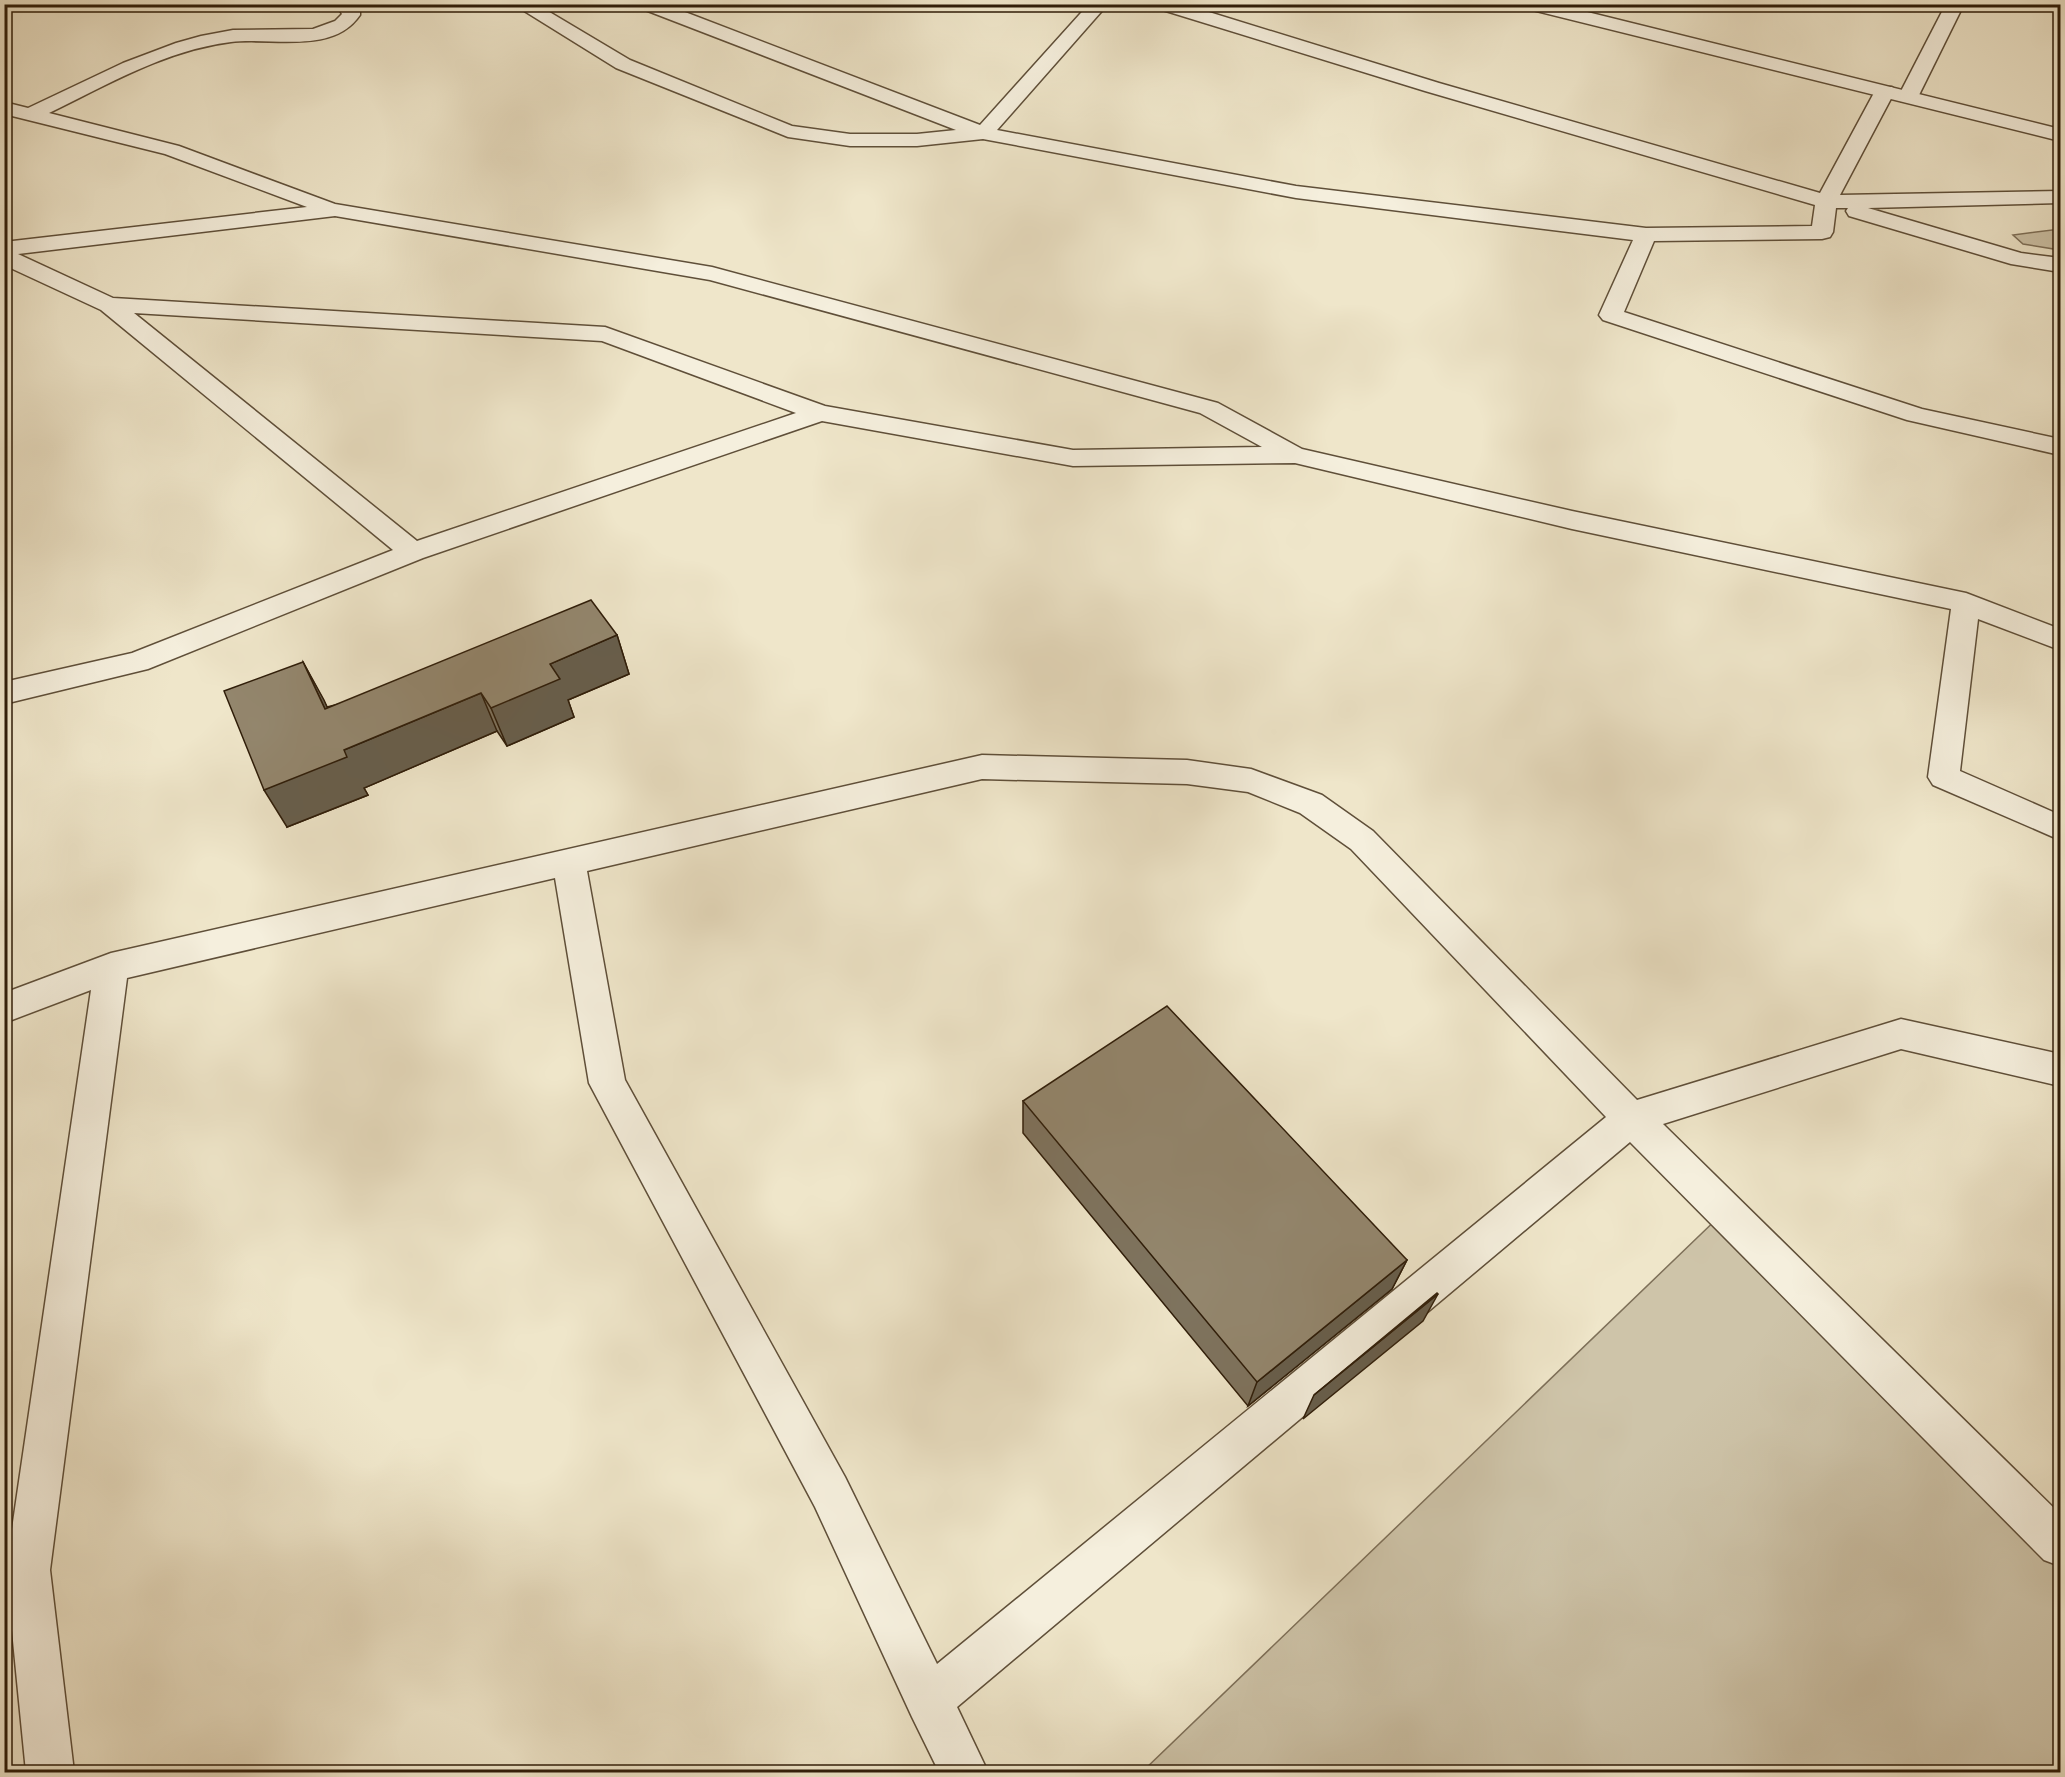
<svg xmlns="http://www.w3.org/2000/svg" width="2065" height="1777" font-family="'Old Standard TT',serif">
<style>
.green{fill:#cec4a9;stroke:#7e7059;stroke-width:1.5}
.lines{fill:none;stroke-linecap:round;stroke-linejoin:round}
.minor-casing{stroke:#5f4f39;stroke-width:3}
.tertiary-casing{stroke:#5f4f39;stroke-width:3}
.minor{fill:#f5efdd;fill-rule:evenodd}
.tertiary{fill:#f5efdd;fill-rule:evenodd}
.wall{fill:#7e735e;stroke:#2f1d09;stroke-width:1.5}
.shaded-wall{fill:#675e4c;stroke:#2f1d09;stroke-width:1.5}
.building{fill:#93866d;stroke:#2f1d09;stroke-width:1.5}
</style>
<rect width="100%" height="100%" fill="#efe6ca"/>
<filter id="stains"><feTurbulence type="fractalNoise" baseFrequency=".00333" numOctaves="4"/><feColorMatrix values="0 0 0 0 .2 0 0 0 0 .09 0 0 0 0 .02 0 0 0 .5 -.17"/></filter>
<radialGradient id="worn" r=".72"><stop offset=".6" stop-color="#630" stop-opacity="0"/><stop offset="1" stop-color="#630" stop-opacity=".3"/></radialGradient>
<!-- green -->
<g class="green">
<path d="M2060 229V250L2023 244 2013 235Z"/>
<path d="M1726 1210 2060 1562V1772H1142Z"/>
</g>
<g class="lines">
<defs>
<g id="minor">
<path d="M336 4H356L360 10V15C333 55 272 37 231 42 166 50 107 85 49 113L179 146 335 204 712 267 1218 403 1302 449 1572 511 1966 593 2060 629V650L1978 619 1960 771 2060 815V840L1933 785 1928 777 1951 609 1572 529 1295 463 1073 466 822 421 423 558 148 669 4 704V682L132 653 393 550 101 310 4 265V242L307 207 165 154 4 114V102L28 108 123 63 176 43 201 36 233 30 313 29 335 21 342 14ZM335 216 710 280 1200 413 1262 447 1073 450 825 406 605 327 113 298 18 254ZM134 313 602 341 796 413 417 541Z"/>
<path d="M513 4H536L630 60 792 126 850 134H917L956 130 640 8 637 4H664L980 125 1089 4H1108L997 130 1296 186 1646 228 1812 226 1815 205 1425 91 1156 8 1153 4H1183L1439 83 1820 193 1875 91 1878 87H1892L1895 91 1840 195 2060 191V203L1868 208 2021 253 2060 258V272L2011 264 1849 216 1846 211 1848 208H1836L1833 232 1830 237 1822 239 1654 241 1624 312 1922 409 2060 439V455L1907 420 1603 320 1599 315 1633 240 1296 198 983 139 917 146H850L788 137 616 68Z"/>
<path d="M1946 4H1964L1918 97 1915 101H1901L1898 97Z"/>
<path d="M2043 4H2060V11L2046 8Z"/>
<path d="M982 755 1187 760 1251 769 1322 795 1373 831 1637 1100 1901 1019 2060 1054V1086L1901 1049 1663 1124 2060 1514V1566L2044 1560 1630 1142 957 1707 988 1772H939L912 1717 815 1507 589 1083 555 878 127 978 50 1570 74 1772H26L6 1570 91 990 4 1023V993L111 953ZM982 779 1187 784 1248 792 1300 813 1351 849 1606 1117 937 1664 845 1477 625 1080 587 871Z"/>
</g>
<path id="tertiary" d="M1521 4H1555L2060 129V141L1524 8Z"/>
</defs>
<!-- minor casing -->
<use href="#minor" class="minor-casing"/>
<!-- tertiary casing -->
<use href="#tertiary" class="tertiary-casing"/>
<!-- minor -->
<use href="#minor" class="minor"/>
<!-- tertiary -->
<use href="#tertiary" class="tertiary"/>
</g>
<!-- wall -->
<g class="wall">
<path d="M617 635 629 674 568 700 574 717 507 746 497 731 364 788 368 795 287 827 303 662 327 707Z"/>
<path d="M1023 1101 1407 1260 1392 1289 1248 1406 1023 1133Z"/>
</g>
<!-- shaded-wall -->
<g class="shaded-wall">
<path d="M617 635 629 674 568 700 574 717 507 746 491 708 550 664Z"/>
<path d="M303 662 324 700 345 747 325 709Z"/>
<path d="M481 693 497 731 364 788 368 795 287 827 264 790 344 750Z"/>
<path d="M1407 1260 1392 1289 1248 1406 1257 1382Z"/>
<path d="M1438 1294 1423 1321 1303 1419 1314 1395Z"/>
</g>
<!-- building -->
<g class="building">
<path d="M591 600 617 635 550 664 560 679 491 708 481 693 344 750 347 757 264 790 224 691 303 662 325 709Z"/>
<path d="M1167 1006 1407 1260 1257 1382 1023 1101Z"/>
<path d="M1437 1293 1438 1294 1314 1395Z"/>
</g>
<!-- margin -->
<rect width="2065" height="1777" fill="none" stroke="#efe6ca" stroke-width="24"/>
<rect x="6" y="6" width="2053" height="1765" fill="none" stroke="#2f1d09" stroke-width="3"/>
<rect x="12" y="12" width="2041" height="1753" fill="none" stroke="#2f1d09" stroke-width="1.5"/>
<rect width="100%" height="100%" filter="url(#stains)"/>
<rect width="100%" height="100%" fill="url(#worn)"/>
</svg>
